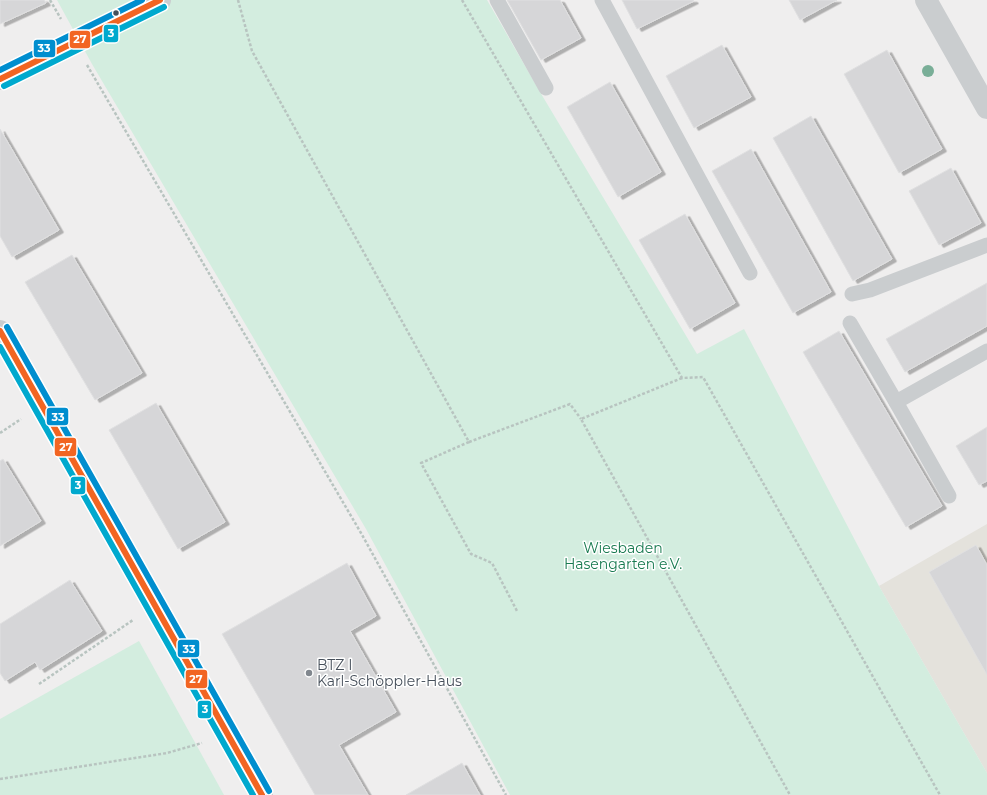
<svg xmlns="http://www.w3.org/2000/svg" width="987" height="795" font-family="Montserrat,sans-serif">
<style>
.commercial{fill:#e4e2dc}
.green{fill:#d3eddf}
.building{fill:#d6d6d8;stroke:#e0e0e1;filter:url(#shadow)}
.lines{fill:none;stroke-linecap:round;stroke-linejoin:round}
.path{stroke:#b8c4c0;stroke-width:2.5;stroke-dasharray:3 2;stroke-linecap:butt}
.service{stroke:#cacdcf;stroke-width:15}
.minor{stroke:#cacdcf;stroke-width:22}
.bus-1-casing{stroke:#fff;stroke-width:9}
.bus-2-casing{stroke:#fff;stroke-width:9}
.bus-3-casing{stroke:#fff;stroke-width:9}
.bus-1{stroke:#f26522;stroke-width:6}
.bus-2{stroke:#00a9ce;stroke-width:6}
.bus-3{stroke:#008ecf;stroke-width:6}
.tree{fill:#79ae97}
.bus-dot{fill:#464f5a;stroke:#fff;stroke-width:1.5}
.poi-dot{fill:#81878e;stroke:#fff;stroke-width:1.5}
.labels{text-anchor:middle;stroke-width:3;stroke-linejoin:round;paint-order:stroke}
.park-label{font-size:14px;fill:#187a50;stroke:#fff}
.poi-label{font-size:14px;fill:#464f5a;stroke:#fff;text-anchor:start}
.line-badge{stroke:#fff;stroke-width:1.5}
.badge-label{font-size:11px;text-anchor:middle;font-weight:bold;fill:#fff}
</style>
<defs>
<filter id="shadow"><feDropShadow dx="4.5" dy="2.5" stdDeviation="0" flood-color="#0004"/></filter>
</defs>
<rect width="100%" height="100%" fill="#efeeee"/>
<!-- commercial -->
<path class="commercial" d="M987 524V773L879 586Z"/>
<!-- green -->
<g class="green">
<path d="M57 0H487L543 97 697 354 744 329 879 586 987 773V795H510L366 529 92 64Z"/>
<path d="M139 641 224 795H0V719Z"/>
</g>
<!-- building -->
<g class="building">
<path d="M0 0H44L46 3 0 24Z"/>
<path d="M507 0H560L581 38 541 60Z"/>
<path d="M622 0H693L694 1 637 29Z"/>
<path d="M789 0H837L800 20Z"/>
<path d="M722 45 751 97 694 128 666 76Z"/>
<path d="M887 50 942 149 899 173 844 74Z"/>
<path d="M610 82 661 172 618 197 567 107Z"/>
<path d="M811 116 892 259 853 281 773 138Z"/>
<path d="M0 129 59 230 12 257 0 236Z"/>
<path d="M751 149 831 292 793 313 712 171Z"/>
<path d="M951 168 981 223 939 245 909 191Z"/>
<path d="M685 214 735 303 690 329 639 240Z"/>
<path d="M72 255 142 373 95 400 25 282Z"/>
<path d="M987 283V326L905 372 886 339Z"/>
<path d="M839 331 942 506 906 527 803 352Z"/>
<path d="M156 403 225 522 178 549 109 430Z"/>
<path d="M987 427V481L979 485 956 446Z"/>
<path d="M3 459 41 521 0 546V461Z"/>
<path d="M976 545 987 565V675L929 572Z"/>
<path d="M347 563 376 616 350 631 396 712 339 745 368 795H315L222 634Z"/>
<path d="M70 580 102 631 40 670 35 662 5 681 0 673V624Z"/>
<path d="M462 763 480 795H406Z"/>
</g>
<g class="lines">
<!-- path -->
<g class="path">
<path d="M50 0 61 19"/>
<path d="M238 0 252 51 469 442 570 404 581 419"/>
<path d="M462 0 682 378 703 377 940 795"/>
<path d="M87 65 361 533 506 795"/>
<path d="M682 378 581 419 790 795"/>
<path d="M0 433 21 419"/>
<path d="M469 442 421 463 471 554 492 563 517 611"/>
<path d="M39 684 133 620"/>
<path d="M0 779 167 753 202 743"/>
</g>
<!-- service -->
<g class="service">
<path d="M497 0 546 88"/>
<path d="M602 0 750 273"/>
<path d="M852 294 870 290 987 245"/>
<path d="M850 323 896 402 949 496"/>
<path d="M896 402 987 351"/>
</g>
<!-- minor -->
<g class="minor">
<path d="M926 0 987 108"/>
<path d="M0 79 160 0"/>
<path d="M0 331 262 795"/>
</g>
<defs>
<g id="bus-1">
<path d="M0 79 160 0"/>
<path d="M0 331 262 795"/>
</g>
<g id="bus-2">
<path d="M4 86 164 7"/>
<path d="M0 347 253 795"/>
</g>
<g id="bus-3">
<path d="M0 70 142 0"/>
<path d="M7 327 269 791"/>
</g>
</defs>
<!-- bus-1 casing -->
<use href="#bus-1" class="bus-1-casing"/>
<!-- bus-2 casing -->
<use href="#bus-2" class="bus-2-casing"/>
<!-- bus-3 casing -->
<use href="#bus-3" class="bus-3-casing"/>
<!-- bus-1 -->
<use href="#bus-1" class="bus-1"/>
<!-- bus-2 -->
<use href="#bus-2" class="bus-2"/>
<!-- bus-3 -->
<use href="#bus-3" class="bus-3"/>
</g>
<!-- trees -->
<circle class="tree" cx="928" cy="71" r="6"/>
<!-- markers -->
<circle class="bus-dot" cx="116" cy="13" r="3.5"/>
<circle class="poi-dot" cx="309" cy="673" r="4"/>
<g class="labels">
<!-- park labels -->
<g class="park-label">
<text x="623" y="553">Wiesbaden<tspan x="623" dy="16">Hasengarten e.V.</tspan></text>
</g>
<!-- poi labels -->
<g class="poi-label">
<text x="317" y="670">BTZ I<tspan x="317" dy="16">Karl-Schöppler-Haus</tspan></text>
</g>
</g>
<g class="line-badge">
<rect x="103" y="24" width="16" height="19" rx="4" fill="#00a9ce"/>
<rect x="69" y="30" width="22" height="19" rx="4" fill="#f26522"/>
<rect x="33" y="39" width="23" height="19" rx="4" fill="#008ecf"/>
<rect x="46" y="407" width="23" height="19" rx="4" fill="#008ecf"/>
<rect x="54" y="437" width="23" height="20" rx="4" fill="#f26522"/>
<rect x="70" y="476" width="16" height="19" rx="4" fill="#00a9ce"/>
<rect x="177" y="639" width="23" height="19" rx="4" fill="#008ecf"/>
<rect x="185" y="669" width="23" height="20" rx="4" fill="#f26522"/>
<rect x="197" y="700" width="15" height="19" rx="4" fill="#00a9ce"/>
</g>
<g class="badge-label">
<text x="111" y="37">3</text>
<text x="80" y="43">27</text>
<text x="44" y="52">33</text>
<text x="58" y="421">33</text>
<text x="66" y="451">27</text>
<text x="78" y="489">3</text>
<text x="189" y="653">33</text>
<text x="196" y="683">27</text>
<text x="205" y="713">3</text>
</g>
</svg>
